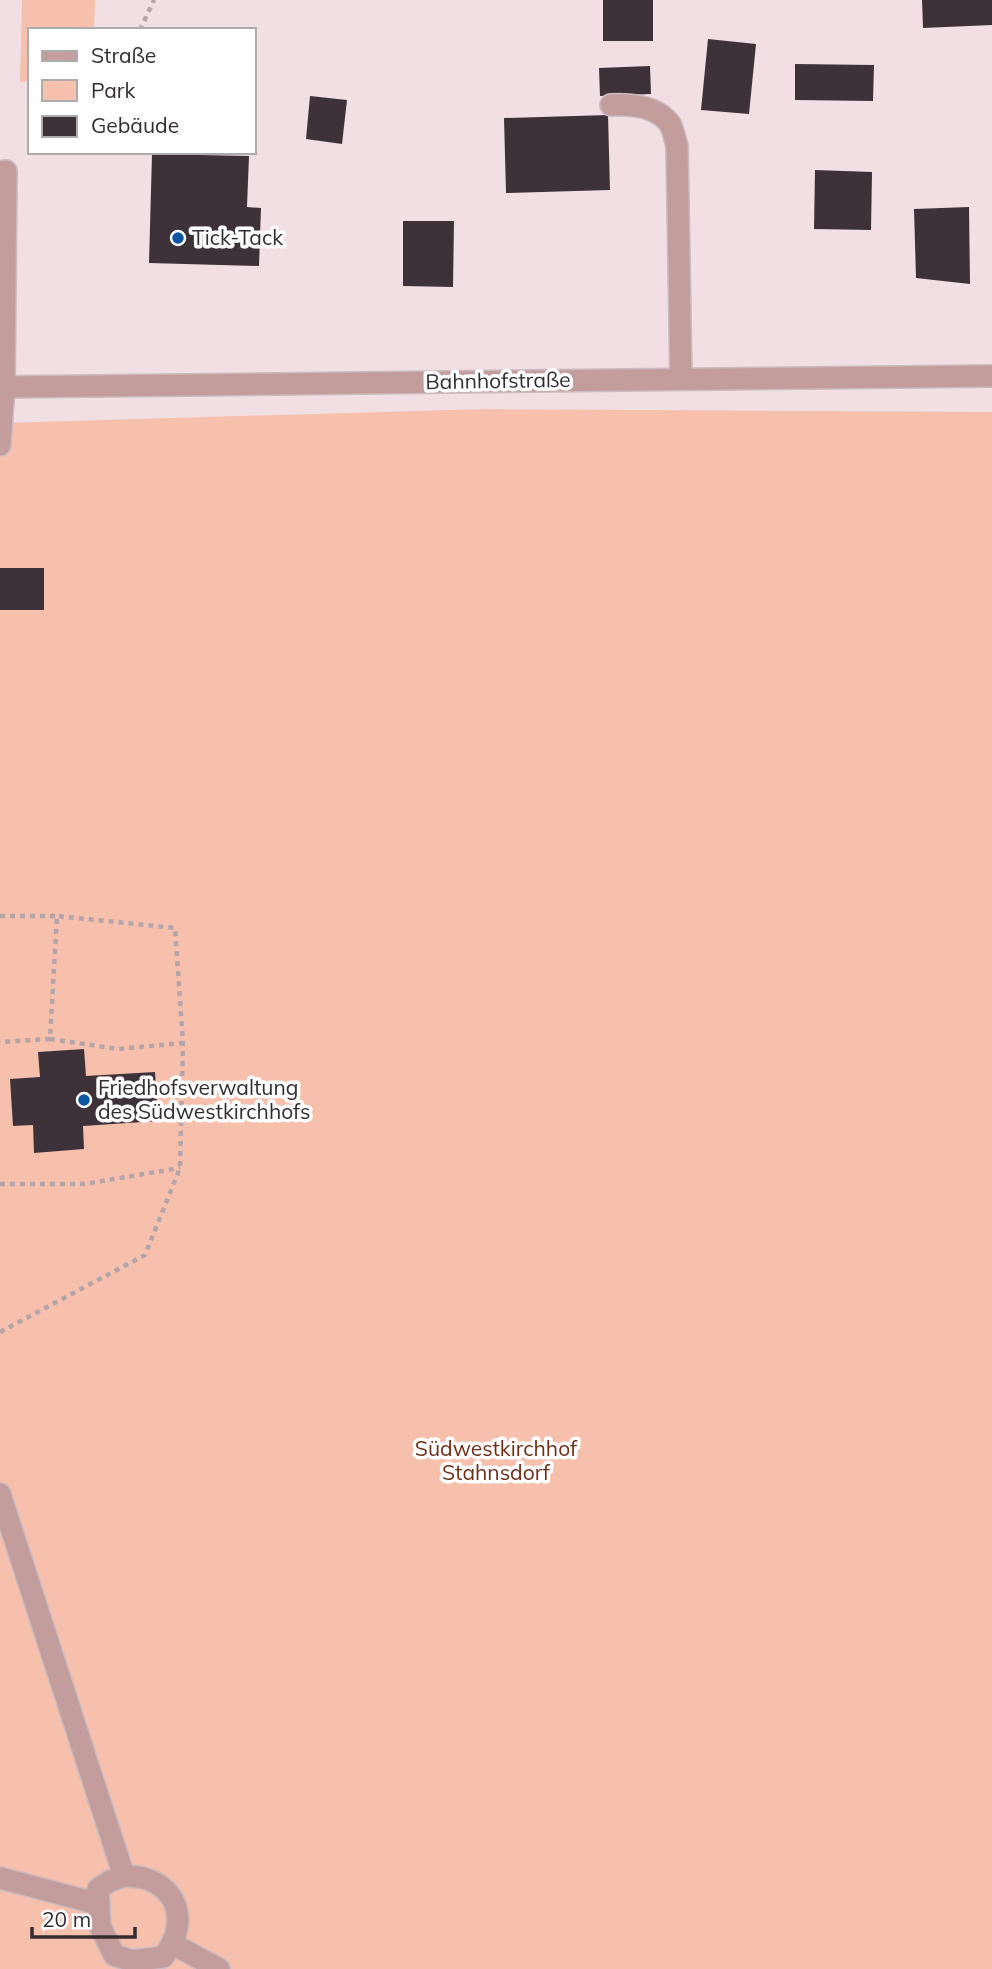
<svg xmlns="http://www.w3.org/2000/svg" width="992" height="1969" font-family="Mulish,sans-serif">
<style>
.green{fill:#f7c0ad}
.building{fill:#3e323a}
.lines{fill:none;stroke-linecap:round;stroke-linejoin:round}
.minor-casing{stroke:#cbbbc0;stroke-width:24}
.path{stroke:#b4a5a9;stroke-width:4.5;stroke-dasharray:5 5;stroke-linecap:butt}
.minor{stroke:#c29d9c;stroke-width:21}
.poi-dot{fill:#0d55a4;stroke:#fff;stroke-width:2.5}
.labels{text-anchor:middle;stroke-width:7;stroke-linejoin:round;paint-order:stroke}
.poi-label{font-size:21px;fill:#342d2f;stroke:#fff;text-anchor:start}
.street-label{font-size:21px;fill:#342d2f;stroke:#fff}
.park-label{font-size:21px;fill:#712e16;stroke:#fff}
</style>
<rect width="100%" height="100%" fill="#f1dfe4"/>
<!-- green -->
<g class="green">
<path d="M22 0H95L94 30H30V81L20 82Z"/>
<path d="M484 409 992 412V1969H0V423Z"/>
</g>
<!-- building -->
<g class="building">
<rect x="603" y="0" width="50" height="41"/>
<path d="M922 0H992V25L923 28Z"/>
<path d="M708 39 756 44 749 114 701 110Z"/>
<path d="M795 64 874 65 873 101 795 100Z"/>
<path d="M650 66 651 94 600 96 599 68Z"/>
<path d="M310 96 347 100 342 144 306 139Z"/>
<path d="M608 115 610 190 506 193 504 118Z"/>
<path d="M152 154 249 156 247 207 261 208 259 266 149 263Z"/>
<path d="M815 170 872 172 871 230 814 229Z"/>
<path d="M969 207 970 284 916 278 914 209Z"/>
<path d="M403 221H454L453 287 403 286Z"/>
<rect x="0" y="568" width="44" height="42"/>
<path d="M84 1049 86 1076 155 1072 158 1121 83 1126 84 1149 34 1153 33 1125 13 1126 10 1079 40 1077 38 1052Z"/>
</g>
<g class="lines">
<defs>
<g id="minor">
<path d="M611 105C630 104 657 106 670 124 673 129 675 139 677 146L681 379"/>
<path d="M0 172 6 171 4 386 0 445"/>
<path d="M0 387 992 376"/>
<path d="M0 1494 124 1876"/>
<path d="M124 1876C174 1875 194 1919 163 1957L132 1961 114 1955 100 1926 98 1889 110 1881Z"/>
<path d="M0 1878 99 1904"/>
<path d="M173 1944 219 1969"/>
</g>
</defs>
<!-- minor casing -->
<use href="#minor" class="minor-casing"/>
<!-- path -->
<g class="path">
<path d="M140 30 154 0"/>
<path d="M0 916H57L50 1039 0 1042"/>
<path d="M50 1039 118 1049 183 1043"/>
<path d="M0 1184H84L180 1168"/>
<path d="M0 1332 145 1255 180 1168 183 1043 175 928 57 916"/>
</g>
<!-- minor -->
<use href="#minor" class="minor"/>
</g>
<!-- markers -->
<g class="poi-dot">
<circle cx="178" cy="238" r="7"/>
<circle cx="84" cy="1100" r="7"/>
</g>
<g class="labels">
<!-- poi labels -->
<g class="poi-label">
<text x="192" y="245">Tick-Tack</text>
<text x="98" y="1095">Friedhofsverwaltung<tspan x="98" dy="24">des Südwestkirchhofs</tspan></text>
</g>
<!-- street labels -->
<g class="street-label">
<text transform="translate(498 381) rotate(-1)" y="7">Bahnhofstraße</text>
</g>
<!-- park labels -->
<g class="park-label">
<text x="496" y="1456">Südwestkirchhof<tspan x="496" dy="24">Stahnsdorf</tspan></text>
</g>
</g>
<!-- legend -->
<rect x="28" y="28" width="228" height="126" fill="#ffffff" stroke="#aeabac" stroke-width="2"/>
<rect x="42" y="51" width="35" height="10" fill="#c29d9c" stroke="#aeabac" stroke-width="2"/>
<text x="91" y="63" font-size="21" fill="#342d2f">Straße</text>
<rect x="42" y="80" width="35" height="21" fill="#f7c0ad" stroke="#aeabac" stroke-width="2"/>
<text x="91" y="98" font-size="21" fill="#342d2f">Park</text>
<rect x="42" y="116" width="35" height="21" fill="#3e323a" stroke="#aeabac" stroke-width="2"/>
<text x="91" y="133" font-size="21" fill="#342d2f">Gebäude</text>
<!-- scale -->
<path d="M32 1927v10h103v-10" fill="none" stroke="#342d2f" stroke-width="3.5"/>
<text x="42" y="1927" font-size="21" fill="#342d2f" stroke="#ffffff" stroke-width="5" paint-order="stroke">20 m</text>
</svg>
